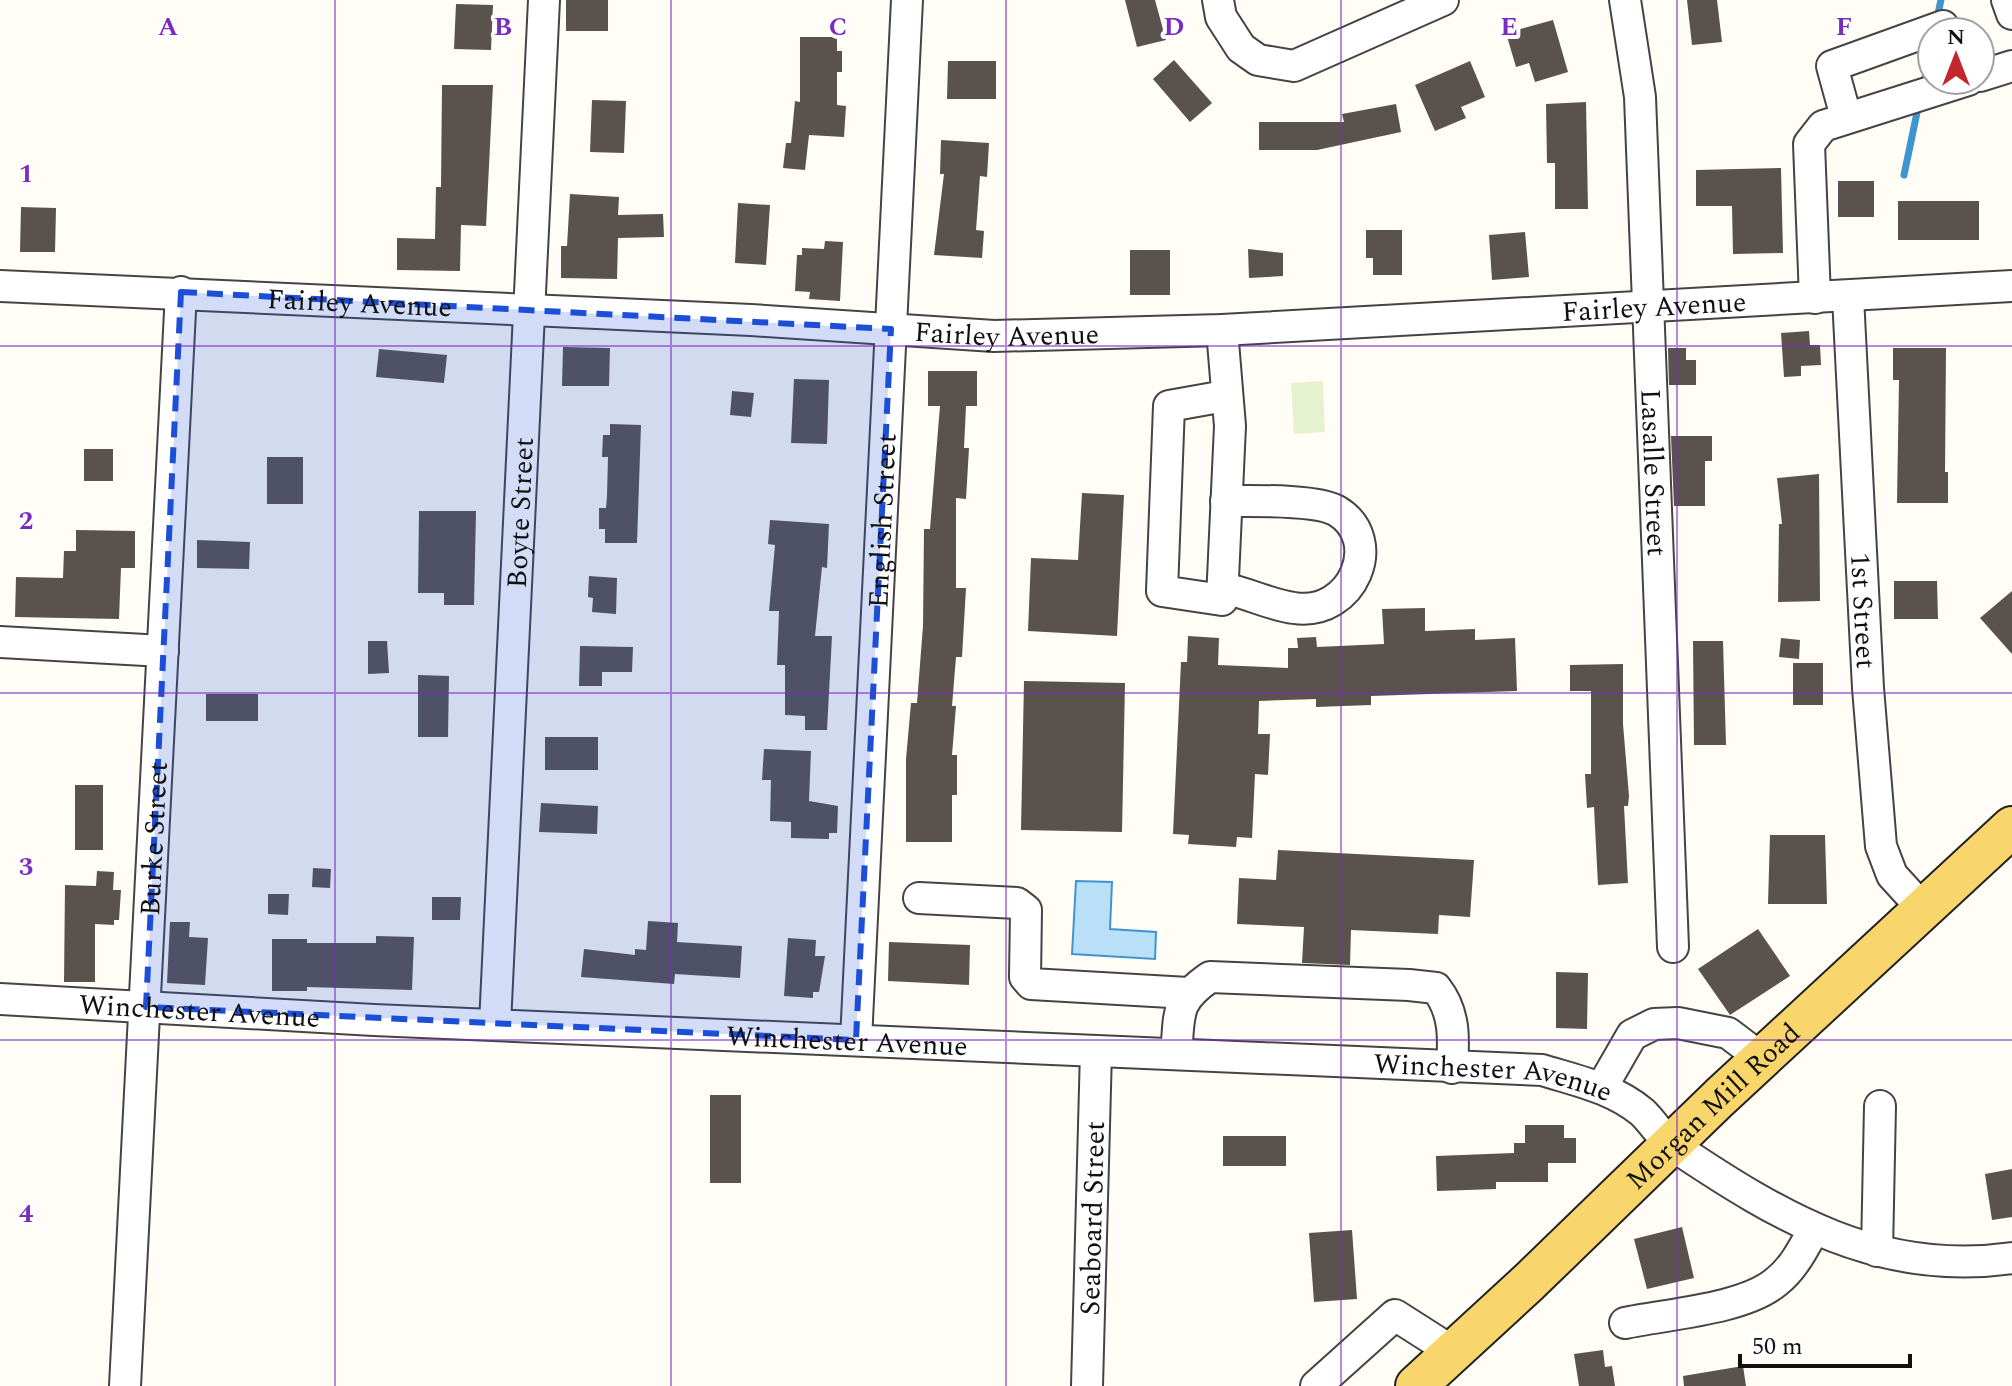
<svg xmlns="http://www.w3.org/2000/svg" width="2012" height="1386" font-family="Spectral,serif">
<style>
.pitch{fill:#e6f2cf}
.water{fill:#b9e0f7;stroke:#3f96cf;stroke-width:2}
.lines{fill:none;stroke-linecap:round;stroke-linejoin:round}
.stream{stroke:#3f96cf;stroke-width:7}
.building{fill:#5a524d}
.minor-casing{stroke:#444;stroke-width:34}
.major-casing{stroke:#222;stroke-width:44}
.minor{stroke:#fff;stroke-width:30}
.major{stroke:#f9d66b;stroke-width:40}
.marked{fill:#1d4ed8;fill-opacity:0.2;stroke:#1d4ed8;stroke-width:6;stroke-dasharray:16 10;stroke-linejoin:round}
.grid{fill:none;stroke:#7b2cbf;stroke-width:2;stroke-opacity:0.55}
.labels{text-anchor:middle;stroke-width:8;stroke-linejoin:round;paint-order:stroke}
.street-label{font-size:28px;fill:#111;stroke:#fff}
.grid-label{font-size:26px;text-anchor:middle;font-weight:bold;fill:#7b2cbf;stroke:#fff;stroke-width:8;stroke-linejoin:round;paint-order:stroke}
</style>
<rect width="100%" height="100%" fill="#fffdf5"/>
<!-- pitch -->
<path class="pitch" d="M1323 381 1325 432 1294 434 1291 383Z"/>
<!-- water -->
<path class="water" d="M1076 881 1112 882 1110 929 1156 932 1155 959 1072 954Z"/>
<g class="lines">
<!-- stream -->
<g class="stream">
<path d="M1937 18 1941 0"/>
<path d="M1923 87 1932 44"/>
<path d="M1904 175 1919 103"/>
</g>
</g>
<!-- building -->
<g class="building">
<rect x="566" y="0" width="42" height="31"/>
<path d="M1125 0H1155L1166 40 1137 47Z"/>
<path d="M1687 0H1717L1722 42 1692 45Z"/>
<path d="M456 4 493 5 491 50 454 49Z"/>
<path d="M1553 20 1568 72 1535 82 1529 63 1516 67 1506 33Z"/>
<path d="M800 37H837V51H842V72H837V105L846 106 844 137 809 135 805 170 783 168 786 143H791L795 101 800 102Z"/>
<path d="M1174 60 1212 103 1190 122 1153 79Z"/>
<path d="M948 61H996V99H947Z"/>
<path d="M1470 61 1485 97 1461 107 1466 118 1435 131 1415 85Z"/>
<path d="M442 85H493L486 226 461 225 460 271 397 270V238L435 239 436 187H441Z"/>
<path d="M592 100 626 101 624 153 590 152Z"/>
<path d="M1586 102 1588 209H1555V163H1547L1546 104Z"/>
<path d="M1396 104 1401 132 1317 150H1259V122H1344L1342 114Z"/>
<path d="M941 140 989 143 987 177 980 176 976 230 984 231 982 258 934 255 944 174H940Z"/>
<path d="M1781 168 1783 253 1733 254 1732 206H1696V170Z"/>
<rect x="1838" y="181" width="36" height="36"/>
<path d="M570 194 619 197 618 215 663 214 664 237 618 238 617 279 561 278V246H567Z"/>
<rect x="1898" y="201" width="81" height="39"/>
<path d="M738 203 770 205 766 265 735 263Z"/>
<path d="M21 207 56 208 55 252H20Z"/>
<path d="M1366 230H1402V275H1373V258H1366Z"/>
<path d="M1525 232 1529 277 1492 280 1489 235Z"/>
<path d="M825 241 843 242 840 301 809 299 810 292 795 291 797 255H802V248L824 249Z"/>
<path d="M1248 249 1283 253V276L1249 278Z"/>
<rect x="1130" y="250" width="40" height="45"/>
<path d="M1809 331 1810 345H1820L1821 365 1801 366V376L1784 377 1781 333Z"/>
<path d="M563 347 610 348 609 386H562Z"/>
<path d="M1668 348H1686V360H1696V385H1669Z"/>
<path d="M1893 348H1946L1945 472H1948V503H1897L1899 380H1893Z"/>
<path d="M379 349 447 355 444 383 376 377Z"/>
<path d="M928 371H977V406H966L964 448H969L966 499 956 498V588H966L962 657H956L952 706H956L952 755H957V795H952V842H906V759L911 703H917L923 626 924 529H930L940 406H928Z"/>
<path d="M794 379 829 380 827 444 791 443Z"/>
<path d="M732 391 754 393 751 417 730 415Z"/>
<path d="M610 424 641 425 637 543H605V529H599V508H606L607 496 608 457H602L603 435H610Z"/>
<path d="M1671 436H1712V461H1705V506H1674Z"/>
<rect x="84" y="449" width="29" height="32"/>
<rect x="267" y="457" width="36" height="47"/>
<path d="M1819 474 1820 601 1778 602 1779 524H1782L1777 478Z"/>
<path d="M1082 493 1124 495 1117 636 1028 631 1031 558 1078 560Z"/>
<path d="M419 511H476L474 605H444V593H418Z"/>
<path d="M770 520 829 524 827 568 822 567 815 636H832L827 730H805V716L785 715V665H777L779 611H769L775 545 768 544Z"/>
<path d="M76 530 135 531V568H121L119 619 15 617 16 577 63 578 64 551H76Z"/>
<path d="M197 540 250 542 249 569 197 568Z"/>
<path d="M589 576 617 578 616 614 592 612 593 598 588 597Z"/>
<path d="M1894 581H1937L1938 619H1894Z"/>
<path d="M2012 591V654L1980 618Z"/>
<path d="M1425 608V631L1475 629V640L1515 638 1517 691 1371 696V705L1316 707V699L1259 701 1258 734H1270L1268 775 1255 774 1252 838 1237 837 1236 847 1188 844 1189 835 1173 834 1181 662H1187L1188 636 1219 638 1218 665 1288 668V648H1298L1297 638 1316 637 1317 647 1384 644 1382 609Z"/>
<path d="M1781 638 1800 640 1799 659 1779 657Z"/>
<path d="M368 641H387L389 673 368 674Z"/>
<path d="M1693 641H1723L1726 745H1694Z"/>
<path d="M580 646 633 647 632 672H602V686H579Z"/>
<rect x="1793" y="663" width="30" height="42"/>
<path d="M1623 664V724L1629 796 1628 806H1624L1628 883 1598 885 1594 807 1587 808 1585 774H1591V691H1570V665Z"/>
<path d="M418 675 449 676 448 737H418Z"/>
<path d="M1024 681 1125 683 1122 832 1021 830Z"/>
<rect x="206" y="694" width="52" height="27"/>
<rect x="545" y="737" width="53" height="33"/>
<path d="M764 749 811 751 809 801 838 806 837 833H829V839L791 838V822L770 821 771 780H762Z"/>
<rect x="75" y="785" width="28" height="65"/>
<path d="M541 803 598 806 597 834 539 832Z"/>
<path d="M1770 835H1825L1827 904H1768Z"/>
<path d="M1278 850 1474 860 1470 917 1439 915 1438 934 1351 930 1350 965 1302 963 1304 927 1237 924 1239 878 1276 880Z"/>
<path d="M313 868 331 869 330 888 312 887Z"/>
<path d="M97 871 114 872 113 890H121L119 920H114V925L95 924V982H64L65 885 96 886Z"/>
<path d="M268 894H289L288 915 268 914Z"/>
<path d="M432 897H461L460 920H432Z"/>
<path d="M648 921 678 923 677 942 742 946 740 978 675 974 674 984 581 977 584 949 635 955V949L646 950Z"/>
<path d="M170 922H190L189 937 208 938 205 985 167 983Z"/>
<path d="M1758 929 1790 976 1730 1015 1698 969Z"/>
<path d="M376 936 414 937 412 990 307 987V991H272V939H307V943H376Z"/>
<path d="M788 938 816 940 815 956H825L819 992H813V998L784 996Z"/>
<path d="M889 942 970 945 969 985 888 981Z"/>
<path d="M1556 972 1588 973 1587 1029 1556 1028Z"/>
<rect x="710" y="1095" width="31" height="88"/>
<path d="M1525 1125H1564V1138H1576V1163H1548V1182H1496V1189L1437 1191 1436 1156 1514 1153V1143H1525Z"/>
<rect x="1223" y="1136" width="63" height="30"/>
<path d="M2012 1169V1217L1992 1220 1985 1174Z"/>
<path d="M1682 1227 1694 1278 1647 1289 1634 1239Z"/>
<path d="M1352 1230 1357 1299 1314 1302 1309 1233Z"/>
<path d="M1603 1350 1605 1367 1612 1366 1615 1386H1579L1574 1354Z"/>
<path d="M1743 1366 1746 1386H1684L1683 1376Z"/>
</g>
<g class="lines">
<defs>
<g id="minor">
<path d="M1218 0 1221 17 1241 48 1258 60 1294 66 1443 0"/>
<path id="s1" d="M1625 0 1640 97 1673 947"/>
<path d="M2007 0 2012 14"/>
<path d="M1980 76 2012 66"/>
<path d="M1846 117 1832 66 1943 26 1945 32"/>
<path id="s2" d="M0 286 751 320 994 336 1222 330 2012 286"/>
<path id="s3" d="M1848 297 1868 688 1881 846 1892 875 1923 909"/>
<path d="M1815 298 1809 144 1823 126 1968 80"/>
<path d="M1222 330 1230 426 1222 600 1162 591 1169 406 1225 396"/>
<path d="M1222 588C1246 592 1270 605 1294 608 1353 617 1385 540 1337 511 1318 499 1250 501 1226 501"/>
<path d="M0 642 163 651"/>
<path d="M919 898 1017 903 1026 910 1025 977 1031 984 1188 993"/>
<path id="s4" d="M0 999 374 1020 1542 1070C1578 1081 1613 1088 1642 1112 1654 1123 1662 1139 1675 1147 1781 1218 1880 1277 2012 1258"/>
<path id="s5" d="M495 1024 544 0"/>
<path id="s6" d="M856 1040 907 0"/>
<path d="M1176 1054C1180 1014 1174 1002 1210 977L1409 985 1436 988C1455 1012 1454 1038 1452 1068"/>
<path d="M1602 1087 1632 1035 1654 1024 1678 1023 1728 1033 1761 1058"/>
<path d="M1877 1251 1880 1106"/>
<path d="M1625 1323C1668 1314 1744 1309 1776 1282 1793 1269 1803 1249 1813 1231"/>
<path id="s7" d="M125 1386 181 292"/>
<path id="s8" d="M1087 1386 1096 1051"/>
<path d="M1316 1386 1395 1315 1453 1352"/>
</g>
<g id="major">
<path id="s9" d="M1416 1386 1529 1282 1720 1097 2012 827"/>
</g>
</defs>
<!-- minor casing -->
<use href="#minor" class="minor-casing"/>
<!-- major casing -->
<use href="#major" class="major-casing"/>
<!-- minor -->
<use href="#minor" class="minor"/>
<!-- major -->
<use href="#major" class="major"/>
</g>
<!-- marked area -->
<path class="marked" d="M181 292 891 329 856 1040 146 1007Z"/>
<!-- grid -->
<path class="grid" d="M335 0V1386M671 0V1386M1006 0V1386M1341 0V1386M1677 0V1386M0 346H2012M0 693H2012M0 1040H2012"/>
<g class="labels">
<!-- street labels -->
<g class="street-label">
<text dy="10" stroke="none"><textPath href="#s2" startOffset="360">Fairley Avenue</textPath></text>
<text dy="10" stroke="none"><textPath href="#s2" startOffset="1656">Fairley Avenue</textPath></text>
<text dy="10" stroke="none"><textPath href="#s2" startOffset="1008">Fairley Avenue</textPath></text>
<text dy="10" stroke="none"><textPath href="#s1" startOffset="474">Lasalle Street</textPath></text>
<text dy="10" stroke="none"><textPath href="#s5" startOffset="512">Boyte Street</textPath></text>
<text dy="10" stroke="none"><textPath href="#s6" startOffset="520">English Street</textPath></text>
<text dy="10" stroke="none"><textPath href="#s3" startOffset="314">1st Street</textPath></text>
<text dy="10" stroke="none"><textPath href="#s7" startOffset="548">Burke Street</textPath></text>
<text dy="10" stroke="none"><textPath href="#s4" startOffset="200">Winchester Avenue</textPath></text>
<text dy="10" stroke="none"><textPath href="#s4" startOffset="848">Winchester Avenue</textPath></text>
<text dy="10" stroke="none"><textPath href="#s4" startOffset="1496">Winchester Avenue</textPath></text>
<text dy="10" stroke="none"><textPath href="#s9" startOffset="408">Morgan Mill Road</textPath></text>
<text dy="10" stroke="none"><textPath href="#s8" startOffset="168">Seaboard Street</textPath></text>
</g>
</g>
<g class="grid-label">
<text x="168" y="35">A</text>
<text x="503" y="35">B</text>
<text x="838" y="35">C</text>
<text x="1174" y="35">D</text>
<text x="1509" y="35">E</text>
<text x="1844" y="35">F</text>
<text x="26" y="182">1</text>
<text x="26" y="529">2</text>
<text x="26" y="875">3</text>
<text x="26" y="1222">4</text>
</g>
<!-- north arrow -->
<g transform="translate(1956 56)"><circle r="38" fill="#ffffff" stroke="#a0a0a0" stroke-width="2"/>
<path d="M0-6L14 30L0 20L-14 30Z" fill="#c4262e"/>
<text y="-12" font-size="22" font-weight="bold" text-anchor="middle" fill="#111111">N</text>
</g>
<!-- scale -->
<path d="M1740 1354v12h170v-12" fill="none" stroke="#111111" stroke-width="4"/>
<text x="1752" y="1354" font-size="24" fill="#111111" stroke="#ffffff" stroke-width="6" paint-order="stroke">50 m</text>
</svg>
